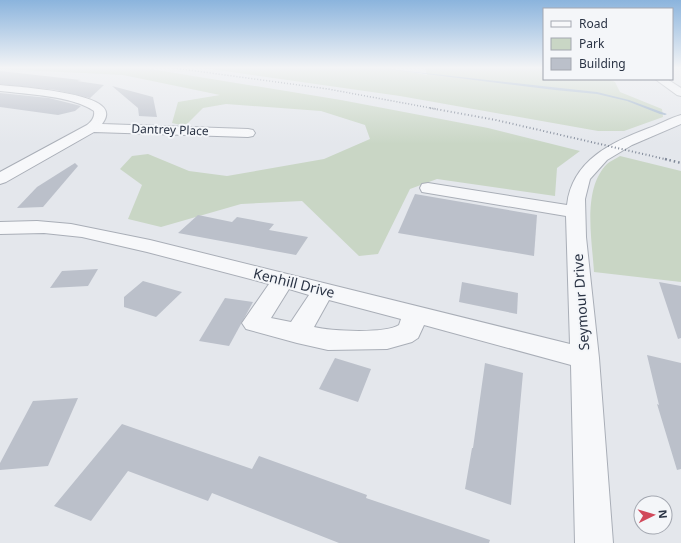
<svg xmlns="http://www.w3.org/2000/svg" width="681" height="543" font-family="'Noto Sans',sans-serif">
<style>
.green{fill:#c9d6c5}
.lines{fill:none;stroke-linecap:round;stroke-linejoin:round}
.stream{fill:#9fb4cc;fill-rule:evenodd}
.building{fill:#bbc0ca}
.minor-casing{stroke:#a9aeb7;stroke-width:2}
.minor{fill:#f7f8fa;fill-rule:evenodd}
.rail-far2{stroke:#7d8696;stroke-width:1.5;stroke-dasharray:1 2;stroke-linecap:butt}
.rail-far1{stroke:#7d8696;stroke-width:2;stroke-dasharray:1 2.5;stroke-linecap:butt}
.rail{stroke:#7d8696;stroke-width:2.5;stroke-dasharray:1.5 3;stroke-linecap:butt}
.labels{text-anchor:middle;stroke-width:4;stroke-linejoin:round;paint-order:stroke}
.far-street-label{font-size:12px;fill:#2b3445;stroke:#f4f6f9}
.street-label{font-size:14px;fill:#2b3445;stroke:#f4f6f9}
</style>
<rect width="100%" height="100%" fill="#e4e7ec"/>
<!-- green -->
<g class="green">
<path d="M0 68H144L341 100 488 128 580 151 557 168 555 196 437 179 410 189 378 254 359 256 302 201 241 204 161 227 128 219 142 185 120 169 132 156 148 154 189 171 227 176 324 159 370 139 365 125 321 111 226 104 203 108 185 126 172 123 178 102 220 95 123 75 0 69Z"/>
<path d="M204 68H387L427 75 425 68H544V79H608L615 82 620 92 662 109 663 117 624 131H598L400 96Z"/>
<path d="M620 156 681 171V282L594 272C592 239 582 189 607 164 610 161 616 159 620 156Z"/>
</g>
<g class="lines">
<!-- stream -->
<path class="stream" d="M379 68 597 92 629 100 667 114 665 115 660 114 627 101 597 94 555 90Z"/>
</g>
<!-- building -->
<g class="building">
<path d="M0 71 81 80 77 81 104 85 90 98 56 90 0 84Z"/>
<path d="M112 86 153 97 157 117 139 116 138 108Z"/>
<path d="M0 93 49 98 81 106 75 111 58 115 0 107Z"/>
<path d="M75 163 78 166 43 207 17 208 37 187Z"/>
<path d="M415 194 537 215 534 256 398 233Z"/>
<path d="M198 215 232 222 237 217 274 224 269 230 308 237 296 255 178 233Z"/>
<path d="M98 269 88 286 50 288 62 271Z"/>
<path d="M143 281 182 292 156 317 124 307V297Z"/>
<path d="M462 282 518 293 517 314 459 302Z"/>
<path d="M659 282 681 286V338L678 339Z"/>
<path d="M225 298 253 302 229 346 199 341Z"/>
<path d="M647 355 681 363V469L677 470 657 404 659 405Z"/>
<path d="M335 358 371 369 358 402 319 389Z"/>
<path d="M485 363 523 373 511 505 465 489 472 448H473Z"/>
<path d="M78 398 48 466 0 470V463L33 401Z"/>
<path d="M122 424 252 469 259 456 367 495 366 498 490 540 489 543H339L212 493 208 501 128 471 91 521 54 506Z"/>
</g>
<g class="lines">
<defs>
<g id="minor">
<path d="M655 79H667L681 88V96L677 95Z"/>
<path d="M0 85C21 87 92 92 104 108 108 113 106 119 102 124L248 129 253 130 255 133 253 136 248 137 94 132 6 182 0 184V172L87 125C92 121 95 117 94 111 73 96 26 94 0 91Z"/>
<path d="M681 115V124L632 145 607 160 590 179 585 199 586 237 599 358 613 543H575L571 365 424 325 418 338 412 342 387 349 328 350 297 343 246 329 242 323 269 284 147 252 82 237 44 233 0 234V222L37 221 71 224 150 240 570 344 566 216 422 192 420 188 422 184 428 183 567 205C572 160 612 142 649 128 660 124 670 118 681 115ZM289 289 309 295 291 322 271 318ZM329 300 401 319 399 325C385 334 330 331 314 327Z"/>
</g>
</defs>
<!-- minor casing -->
<use href="#minor" class="minor-casing"/>
<!-- minor -->
<use href="#minor" class="minor"/>
<!-- rail-far2 -->
<path class="rail-far2" d="M174 68 328 89 436 109"/>
<!-- rail-far1 -->
<path class="rail-far1" d="M430 108 496 120 669 160"/>
<!-- rail -->
<path class="rail" d="M665 159 681 163"/>
</g>
<!-- sky -->
<linearGradient id="sky" x2="0" y2="1"><stop stop-color="#8bb4dd"/><stop offset="0.47" stop-color="#f3f4f6"/><stop offset="1" stop-color="#f3f4f6" stop-opacity="0"/></linearGradient>
<rect width="681" height="144" fill="url(#sky)"/>
<g class="labels">
<!-- far-street labels -->
<g class="far-street-label">
<text transform="translate(170 130) rotate(2)" y="4">Dantrey Place</text>
</g>
<!-- street labels -->
<g class="street-label">
<text transform="translate(294 283) rotate(14)" y="5">Kenhill Drive</text>
<text transform="translate(581 302) rotate(-94)" y="5">Seymour Drive</text>
</g>
</g>
<!-- legend -->
<rect x="543" y="8" width="130" height="72" fill="#f4f6f9" stroke="#a4a8b1"/>
<rect x="551" y="21" width="20" height="6" fill="#f7f8fa" stroke="#a4a8b1"/>
<text x="579" y="28" font-size="12" fill="#2b3445">Road</text>
<rect x="551" y="38" width="20" height="12" fill="#c9d6c5" stroke="#a4a8b1"/>
<text x="579" y="48" font-size="12" fill="#2b3445">Park</text>
<rect x="551" y="58" width="20" height="12" fill="#bbc0ca" stroke="#a4a8b1"/>
<text x="579" y="68" font-size="12" fill="#2b3445">Building</text>
<!-- north arrow -->
<g transform="translate(653 515) rotate(85)"><circle r="19" fill="#f4f6f9" stroke="#a4a8b1"/>
<path d="M0-3L7 15L0 10L-7 15Z" fill="#d1495b"/>
<text y="-6" font-size="11" font-weight="bold" text-anchor="middle" fill="#2b3445">N</text>
</g>
</svg>
